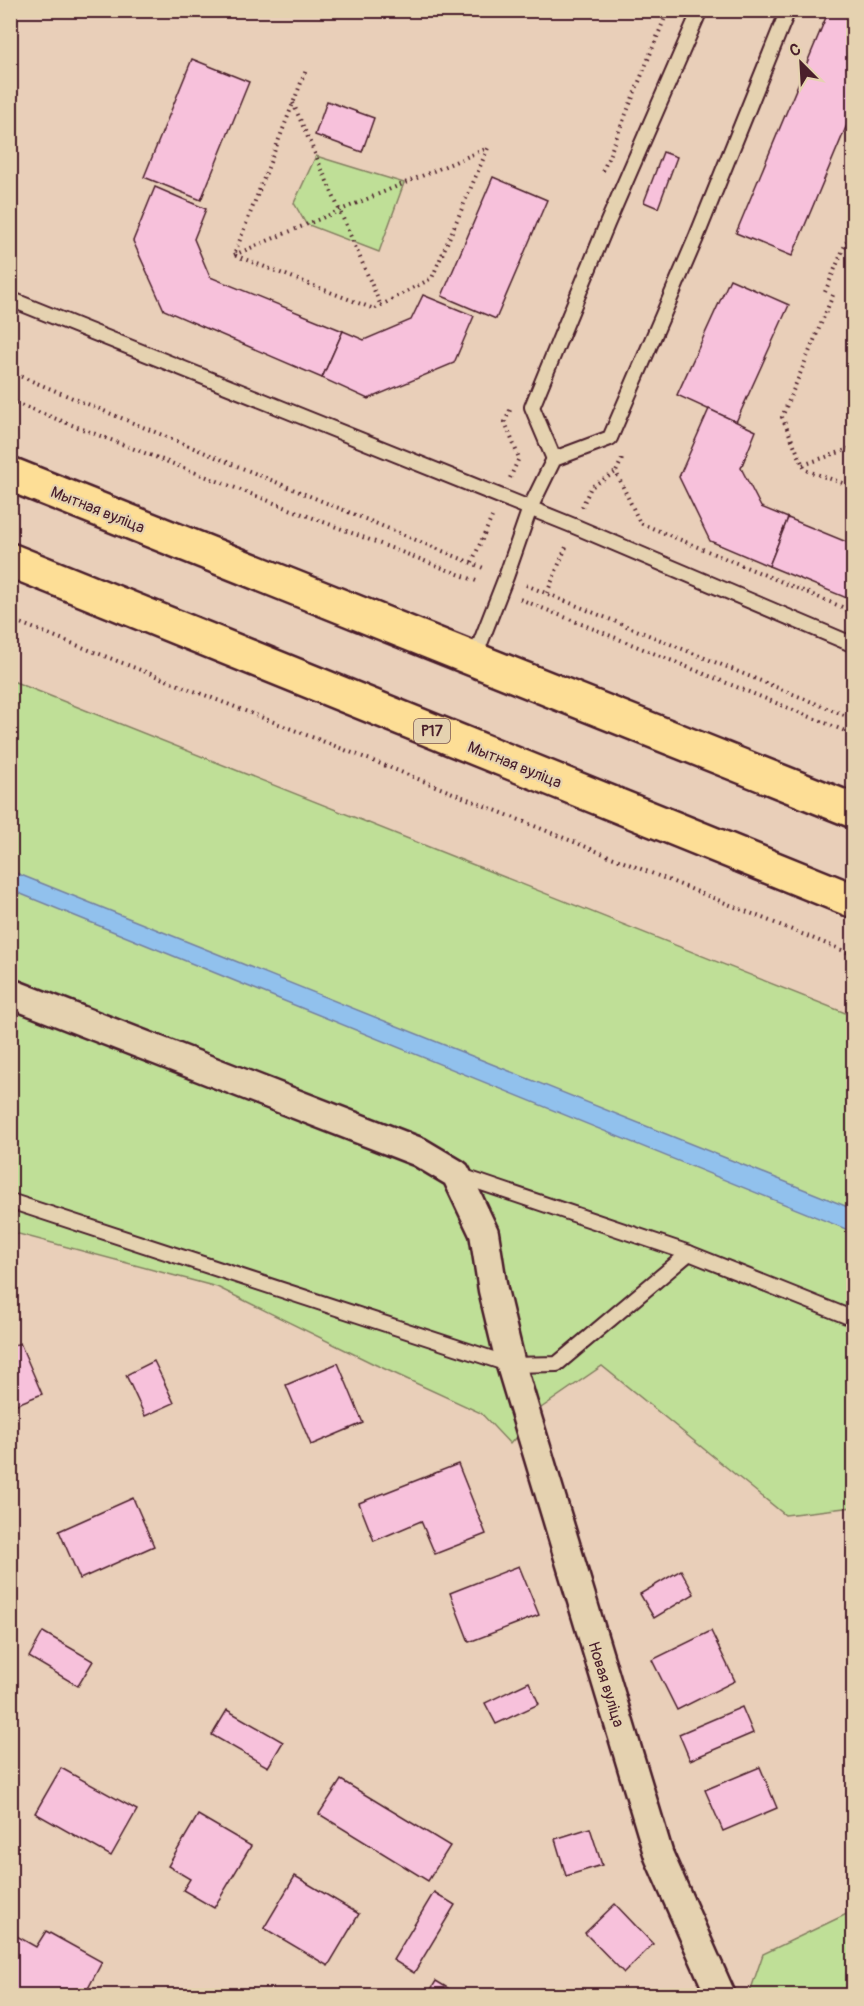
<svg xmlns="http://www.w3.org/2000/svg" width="864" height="2006" font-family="Pangolin,sans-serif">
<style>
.green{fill:#bfdf97;stroke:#847f61;stroke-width:1.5}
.water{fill:#91c1ed;stroke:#75809f;stroke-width:1.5}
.building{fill:#f7c1db;stroke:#4a1f2b;stroke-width:1.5}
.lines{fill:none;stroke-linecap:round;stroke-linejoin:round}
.service-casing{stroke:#4a1f2b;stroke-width:18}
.minor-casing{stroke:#4a1f2b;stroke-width:33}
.trunk-casing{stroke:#4a1f2b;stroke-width:38}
.path{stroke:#4a1f2b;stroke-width:4;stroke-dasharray:1.5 4.5;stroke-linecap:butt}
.service{stroke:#e5d2b0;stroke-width:14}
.minor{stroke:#e5d2b0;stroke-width:28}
.trunk{stroke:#fdde96;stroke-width:33}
.labels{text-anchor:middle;stroke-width:4.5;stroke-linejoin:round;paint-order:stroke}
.shield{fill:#e5d2b0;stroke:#785553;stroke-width:1.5}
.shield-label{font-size:15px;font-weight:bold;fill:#4a1f2b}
.street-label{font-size:16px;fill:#4a1f2b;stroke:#e5d2b0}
</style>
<rect width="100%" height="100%" fill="#e9cfb9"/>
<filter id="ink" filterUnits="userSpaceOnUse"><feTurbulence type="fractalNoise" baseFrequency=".0167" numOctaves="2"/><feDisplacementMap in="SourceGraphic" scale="12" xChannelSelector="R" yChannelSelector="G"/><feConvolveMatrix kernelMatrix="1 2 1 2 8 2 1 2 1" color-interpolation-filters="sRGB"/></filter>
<g filter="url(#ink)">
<!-- green -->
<g class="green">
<path d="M316 156 404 183 379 252 306 224 294 203Z"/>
<path d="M10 680 853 1016V1507L785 1515 602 1366 541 1408 510 1444 481 1413 374 1364 217 1287 11 1232Z"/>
<path d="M853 1911V1995H749L763 1954Z"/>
</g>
<!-- water -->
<path class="water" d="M11 871 853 1209V1232L11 890Z"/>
<!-- building -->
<g class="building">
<path d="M829 10H854V108L792 256 736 233Z"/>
<path d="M192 59 249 82 201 200 144 177Z"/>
<path d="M327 101 374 118 362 152 315 135Z"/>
<path d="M663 152 677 157 658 208 644 202Z"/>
<path d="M493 177 547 200 496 319 442 296Z"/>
<path d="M155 187 206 209 194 239 210 277 343 331 322 378 164 310 133 241Z"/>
<path d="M730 279 789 305 736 422 677 395Z"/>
<path d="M423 295 474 316 454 363 368 399 322 378 343 331 364 340 411 320Z"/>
<path d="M709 409 756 431 741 468 761 507 788 518 769 566 710 541 679 477Z"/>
<path d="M788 518 854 545V601L769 566Z"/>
<path d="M20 1343 42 1394 10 1407V1347Z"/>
<path d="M154 1361 174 1403 145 1416 126 1375Z"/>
<path d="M338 1363 363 1423 311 1445 286 1385Z"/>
<path d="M458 1464 486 1534 435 1554 421 1521 374 1541 359 1503Z"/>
<path d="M133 1498 154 1546 80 1579 59 1531Z"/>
<path d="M519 1566 539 1615 469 1642 450 1593Z"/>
<path d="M681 1570 694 1594 654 1618 640 1594Z"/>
<path d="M711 1631 735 1681 677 1710 652 1660Z"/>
<path d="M43 1632 93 1661 78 1686 29 1657Z"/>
<path d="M529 1682 539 1704 496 1724 485 1703Z"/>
<path d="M742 1707 753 1733 690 1760 679 1734Z"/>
<path d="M227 1710 283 1742 268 1767 212 1735Z"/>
<path d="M760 1767 777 1808 723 1831 705 1790Z"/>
<path d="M61 1768 137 1810 111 1856 35 1813Z"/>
<path d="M341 1780 450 1846 428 1881 319 1814Z"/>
<path d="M198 1815 251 1846 214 1908 183 1890 190 1879 168 1866Z"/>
<path d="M590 1828 602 1865 566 1876 555 1839Z"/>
<path d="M295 1876 359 1914 328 1966 264 1928Z"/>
<path d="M434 1892 455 1905 414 1973 393 1960Z"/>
<path d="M615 1904 653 1944 624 1973 585 1933Z"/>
<path d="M46 1931 102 1962 84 1996H23L10 1989V1944L15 1935 36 1947Z"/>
<path d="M436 1981 461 1996H427Z"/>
</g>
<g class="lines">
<defs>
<g id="service">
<path d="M10 299 574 526 854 645"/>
<path d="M554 459 532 407 607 224 700 10"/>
<path d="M474 659 506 577 530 508 554 459 610 438 696 238 788 10"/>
<path d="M458 1175 689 1253 854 1319"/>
<path d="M10 1201 511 1365 557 1364 689 1253"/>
</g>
<path id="minor" d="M10 993 419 1152 456 1174 484 1233 493 1290 511 1365 659 1856 721 1996"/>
<g id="trunk">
<path d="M10 474 854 811"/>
<path d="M10 560 854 901"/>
</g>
</defs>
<!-- service casing -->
<use href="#service" class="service-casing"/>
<!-- minor casing -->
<use href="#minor" class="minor-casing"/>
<!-- trunk casing -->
<use href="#trunk" class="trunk-casing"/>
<!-- path -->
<g class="path">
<path d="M293 103 381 306"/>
<path d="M603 171 668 10"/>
<path d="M234 255 488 148 432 278 374 309 234 255 306 70"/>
<path d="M825 292 854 224"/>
<path d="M833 295 782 417 805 470 854 487"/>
<path d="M10 372 486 569"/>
<path d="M10 401 479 582"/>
<path d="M510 410 505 422 519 458 510 478"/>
<path d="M622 459 616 472 640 523 854 612"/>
<path d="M803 465 854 447"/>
<path d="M582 507 591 487 616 472"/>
<path d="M472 562 492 517"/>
<path d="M526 585 854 719"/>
<path d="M547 593 566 547"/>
<path d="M520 599 845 731 854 738"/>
<path d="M10 619 386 766 854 955"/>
</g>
<!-- service -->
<use href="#service" class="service"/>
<!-- minor -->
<use href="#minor" class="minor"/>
<!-- trunk -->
<use href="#trunk" class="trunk"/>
</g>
</g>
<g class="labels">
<!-- shield labels -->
<rect class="shield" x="414" y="719" width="36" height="24" rx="4.5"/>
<g class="shield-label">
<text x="432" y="736">Р17</text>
</g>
<!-- street labels -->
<g class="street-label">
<text transform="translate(98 509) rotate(22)" y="6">Мытная вуліца</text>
<text transform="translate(515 764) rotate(22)" y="6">Мытная вуліца</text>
<text transform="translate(607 1684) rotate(73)" y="6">Новая вуліца</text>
</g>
</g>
<!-- margin -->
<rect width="864" height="2006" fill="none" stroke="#e5d2b0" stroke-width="36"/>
<rect x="18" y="18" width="828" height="1970" fill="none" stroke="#4a1f2b" stroke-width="2" filter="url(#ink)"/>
<!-- north arrow -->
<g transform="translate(801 63) rotate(336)" stroke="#e5d2b0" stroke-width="4.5" paint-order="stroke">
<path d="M0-4.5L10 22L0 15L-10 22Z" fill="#4a1f2b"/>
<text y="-9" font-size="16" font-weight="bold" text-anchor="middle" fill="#4a1f2b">С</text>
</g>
</svg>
